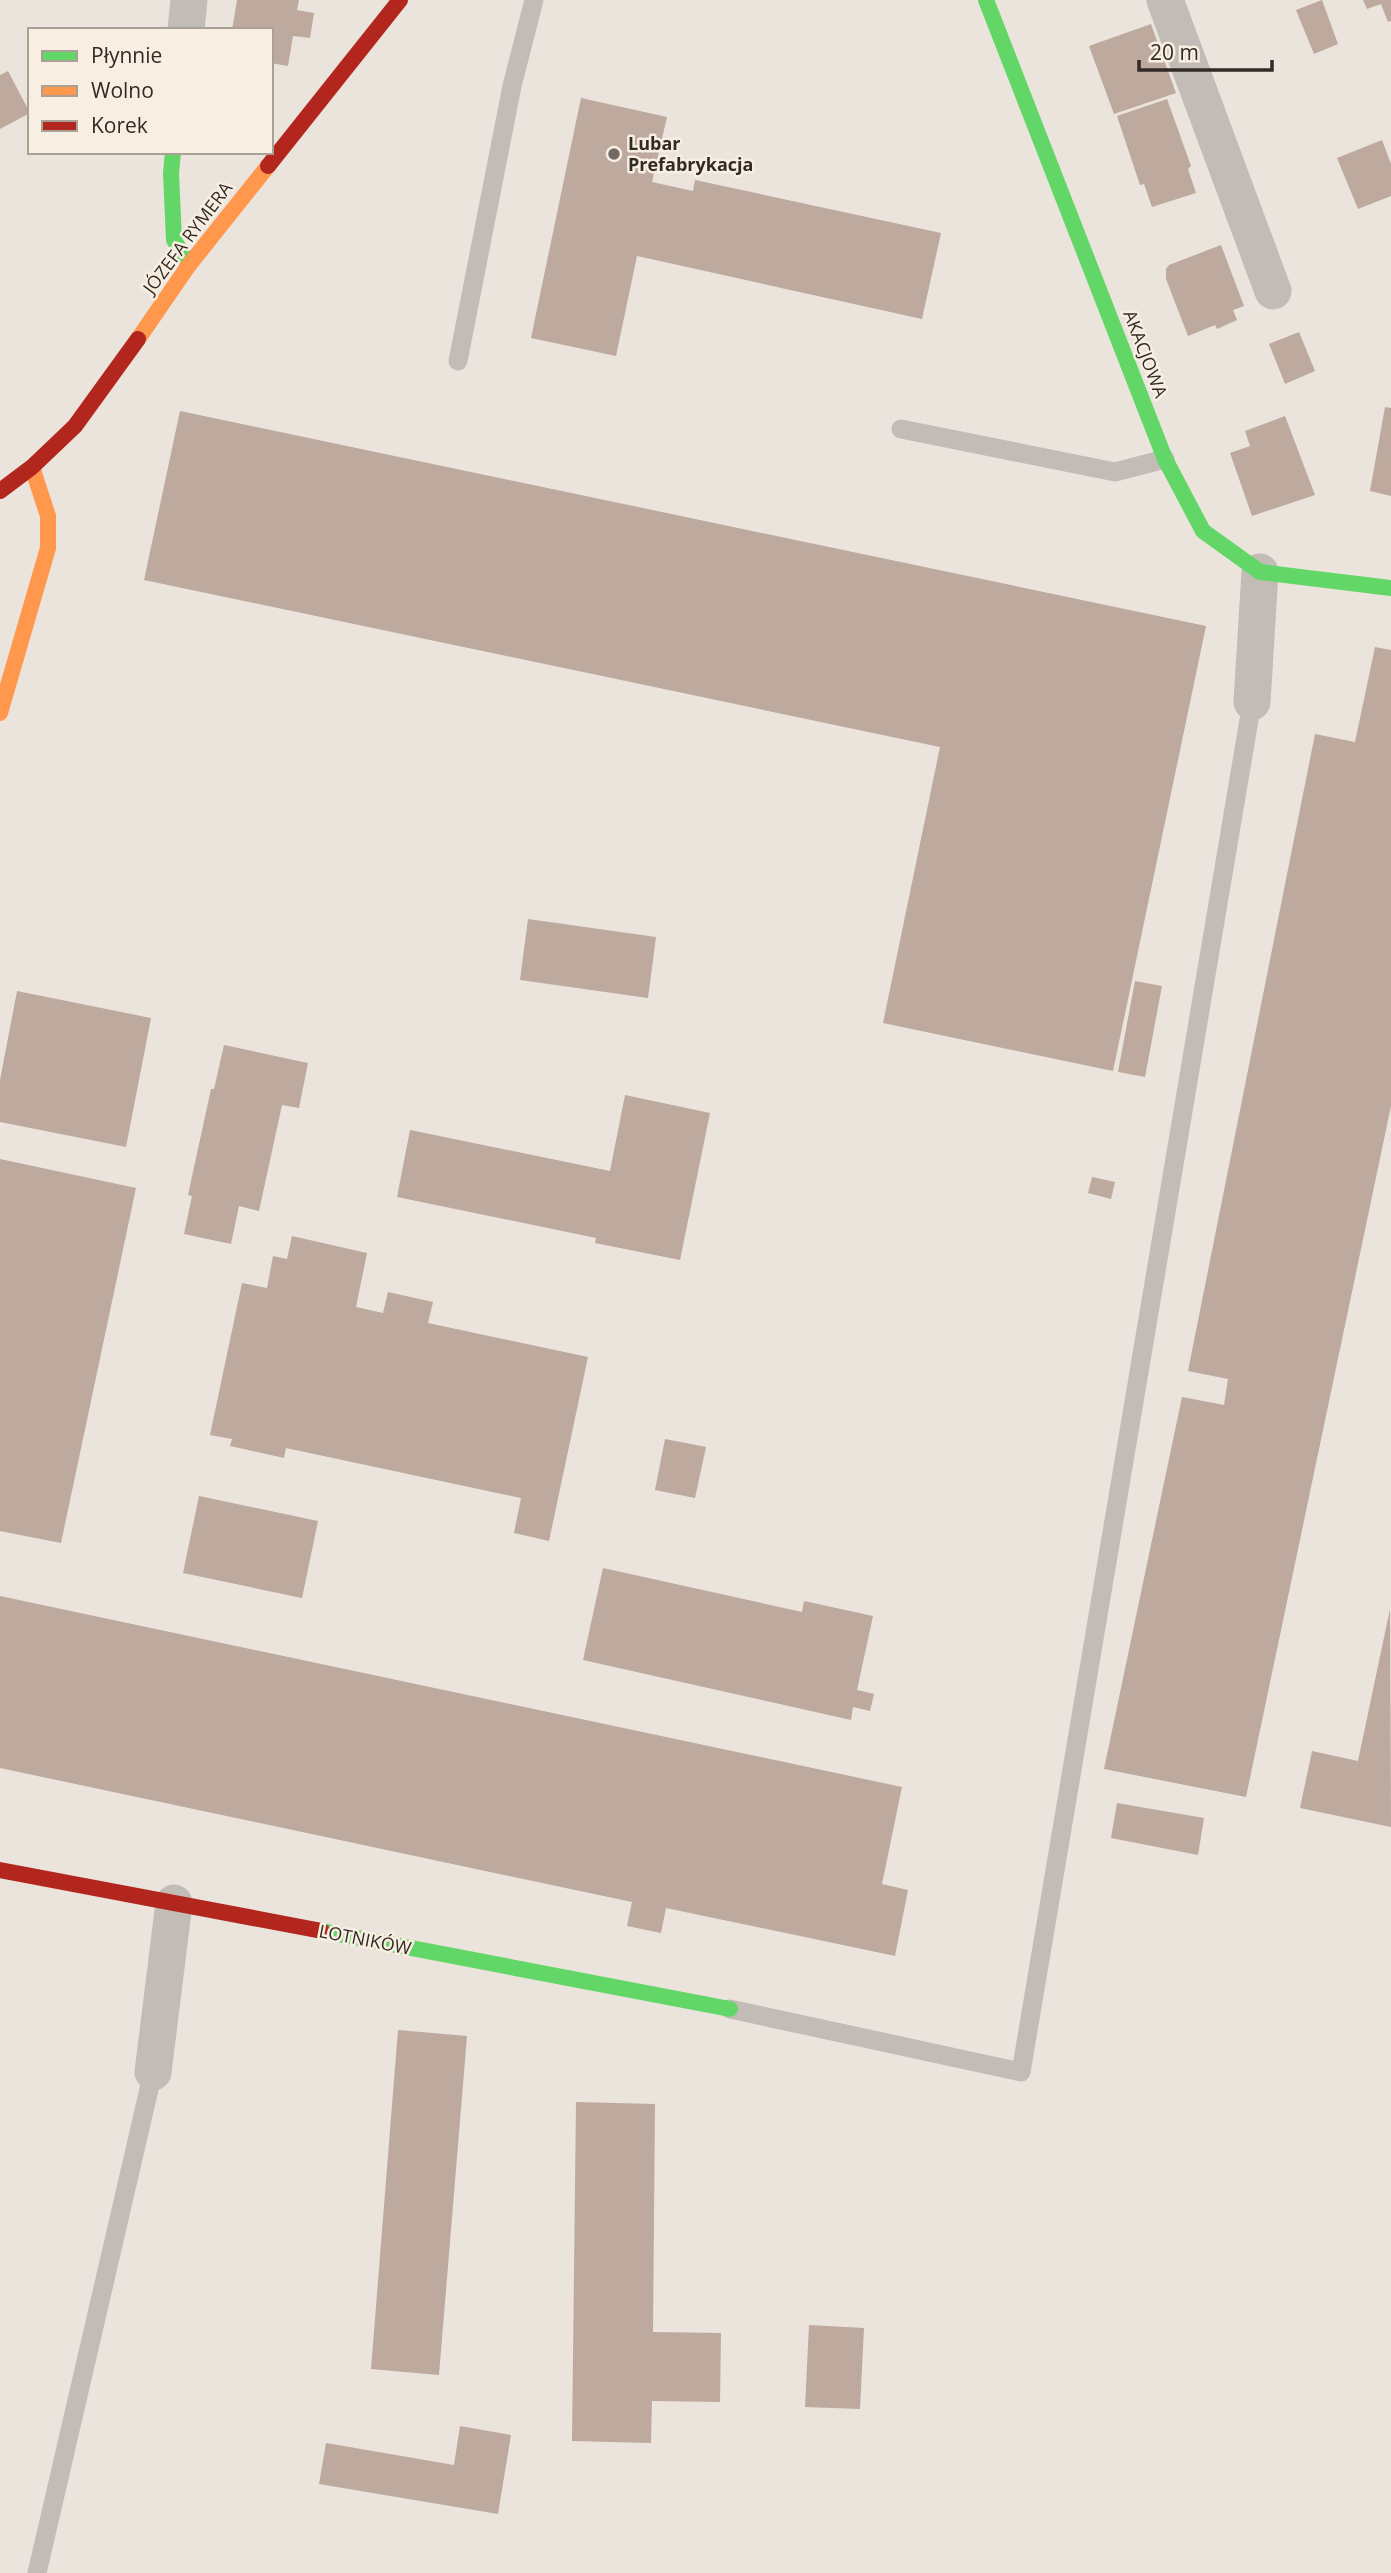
<svg xmlns="http://www.w3.org/2000/svg" width="1391" height="2573" font-family="'Open Sans',sans-serif">
<style>
.building{fill:#bda99e}
.lines{fill:none;stroke-linecap:round;stroke-linejoin:round}
.lane{stroke:#c2bcb6;stroke-width:19}
.street{stroke:#c2bcb6;stroke-width:37}
.fast{stroke:#63d668;stroke-width:16}
.slow{stroke:#ff974d;stroke-width:16}
.jam{stroke:#b3261e;stroke-width:16}
.poi-dot{fill:#726b65;stroke:#f8efe2;stroke-width:2.5}
.labels{text-anchor:middle;stroke-width:5;stroke-linejoin:round;paint-order:stroke}
.poi-label{font-size:18px;font-weight:bold;fill:#322a25;stroke:#f8efe2;text-anchor:start}
.street-label{font-size:18px;fill:#322a25;stroke:#f8efe2}
</style>
<rect width="100%" height="100%" fill="#eae4dc"/>
<!-- building -->
<g class="building">
<path d="M237 0H299L297 10 314 13 310 38 293 36 288 66 271 63V30H232Z"/>
<path d="M1322 0 1338 44 1314 54 1296 10Z"/>
<path d="M1363 0H1391V21L1388 22 1381 4 1367 9Z"/>
<path d="M1151 24 1176 93 1114 114 1089 46Z"/>
<path d="M8 71 30 113 0 129V75Z"/>
<path d="M581 98 667 117 652 182 693 191 695 180 941 233 922 319 637 256 616 356 531 338Z"/>
<path d="M1167 99 1191 166 1188 169 1196 193 1152 207 1144 184 1140 185 1117 116Z"/>
<path d="M1382 140 1391 164V196L1358 209 1337 158Z"/>
<path d="M1221 245 1244 306 1233 310 1237 320 1217 329 1215 325 1188 336 1166 279V269L1169 265Z"/>
<path d="M1299 332 1315 371 1285 384 1269 344Z"/>
<path d="M1385 407 1391 408V496L1370 491Z"/>
<path d="M180 411 1206 626 1113 1071 883 1023 940 747 144 580Z"/>
<path d="M1285 416 1315 495 1252 516 1230 453 1250 446 1245 431Z"/>
<path d="M1375 647 1391 650V1106L1246 1797 1104 1769 1182 1397 1224 1405 1228 1379 1188 1371 1315 734 1355 742Z"/>
<path d="M528 919 656 937 648 998 520 980Z"/>
<path d="M1135 981 1162 986 1145 1077 1118 1072Z"/>
<path d="M17 991 151 1018 126 1147 0 1122V1080Z"/>
<path d="M224 1045 308 1063 299 1108 282 1105 259 1211 239 1206 231 1244 184 1234 192 1196 188 1195 211 1089H214Z"/>
<path d="M625 1095 710 1113 680 1260 595 1243 596 1238 397 1197 410 1130 610 1171Z"/>
<path d="M0 1159 136 1188 61 1543 0 1531Z"/>
<path d="M1092 1177 1115 1182 1111 1199 1088 1193Z"/>
<path d="M292 1236 367 1253 356 1307 383 1313 388 1292 433 1302 428 1323 588 1357 549 1541 514 1533 521 1498 286 1448 284 1458 230 1446 232 1439 210 1435 242 1283 267 1288 273 1256 287 1259Z"/>
<path d="M665 1439 706 1447 695 1498 655 1490Z"/>
<path d="M199 1496 318 1521 302 1598 183 1573Z"/>
<path d="M603 1568 802 1612 804 1601 873 1616 857 1690 874 1694 870 1711 853 1707 851 1720 583 1660Z"/>
<path d="M0 1596 902 1787 882 1884 908 1890 895 1956 666 1908 661 1933 627 1926 632 1902 0 1768Z"/>
<path d="M1390 1609 1391 1827 1300 1808 1312 1751 1358 1761Z"/>
<path d="M1117 1803 1204 1818 1198 1855 1111 1838Z"/>
<path d="M398 2030 467 2036 439 2375 371 2369Z"/>
<path d="M576 2102 655 2104 653 2332 721 2333 720 2402 652 2401 651 2443 572 2441Z"/>
<path d="M809 2325 864 2328 860 2409 805 2407Z"/>
<path d="M460 2426 511 2435 498 2514 319 2484 326 2443 454 2465Z"/>
</g>
<g class="lines">
<!-- lane -->
<g class="lane">
<path d="M458 361 512 86 534 0"/>
<path d="M901 429 1115 472 1165 459"/>
<path d="M730 2009 1021 2072 1252 702"/>
<path d="M37 2573 153 2072"/>
</g>
<!-- street -->
<g class="street">
<path d="M1165 0 1273 291"/>
<path d="M186 30 189 0"/>
<path d="M1252 702 1260 572"/>
<path d="M153 2072 174 1903"/>
</g>
<!-- fast -->
<g class="fast">
<path d="M986 0 1165 459 1203 531 1260 572 1391 588"/>
<path d="M173 152 171 173 174 240 189 265"/>
<path d="M322 1931 730 2009"/>
</g>
<!-- slow -->
<g class="slow">
<path d="M138 339 189 265 268 166"/>
<path d="M0 713 48 548V516L32 467"/>
</g>
<!-- jam -->
<g class="jam">
<path d="M268 166 400 0"/>
<path d="M0 491 32 467 75 426 138 339"/>
<path d="M0 1870 322 1931"/>
</g>
</g>
<!-- markers -->
<circle class="poi-dot" cx="614" cy="154" r="7"/>
<g class="labels">
<!-- poi labels -->
<g class="poi-label">
<text x="628" y="150">Lubar<tspan x="628" dy="21">Prefabrykacja</tspan></text>
</g>
<!-- street labels -->
<g class="street-label">
<text transform="translate(188 238) rotate(-53)" y="6">JÓZEFA RYMERA</text>
<text transform="translate(1145 354) rotate(69)" y="6">AKACJOWA</text>
<text transform="translate(365 1940) rotate(11)" y="6">LOTNIKÓW</text>
</g>
</g>
<!-- legend -->
<rect x="28" y="28" width="245" height="126" fill="#f8efe2" stroke="#a9a096" stroke-width="2"/>
<rect x="42" y="51" width="35" height="10" fill="#63d668" stroke="#a9a096" stroke-width="2"/>
<text x="91" y="63" font-size="21" fill="#322a25">Płynnie</text>
<rect x="42" y="86" width="35" height="10" fill="#ff974d" stroke="#a9a096" stroke-width="2"/>
<text x="91" y="98" font-size="21" fill="#322a25">Wolno</text>
<rect x="42" y="121" width="35" height="10" fill="#b3261e" stroke="#a9a096" stroke-width="2"/>
<text x="91" y="133" font-size="21" fill="#322a25">Korek</text>
<!-- scale -->
<path d="M1139 60v10h133v-10" fill="none" stroke="#322a25" stroke-width="3.5"/>
<text x="1150" y="60" font-size="21" fill="#322a25" stroke="#f8efe2" stroke-width="5" paint-order="stroke">20 m</text>
</svg>
